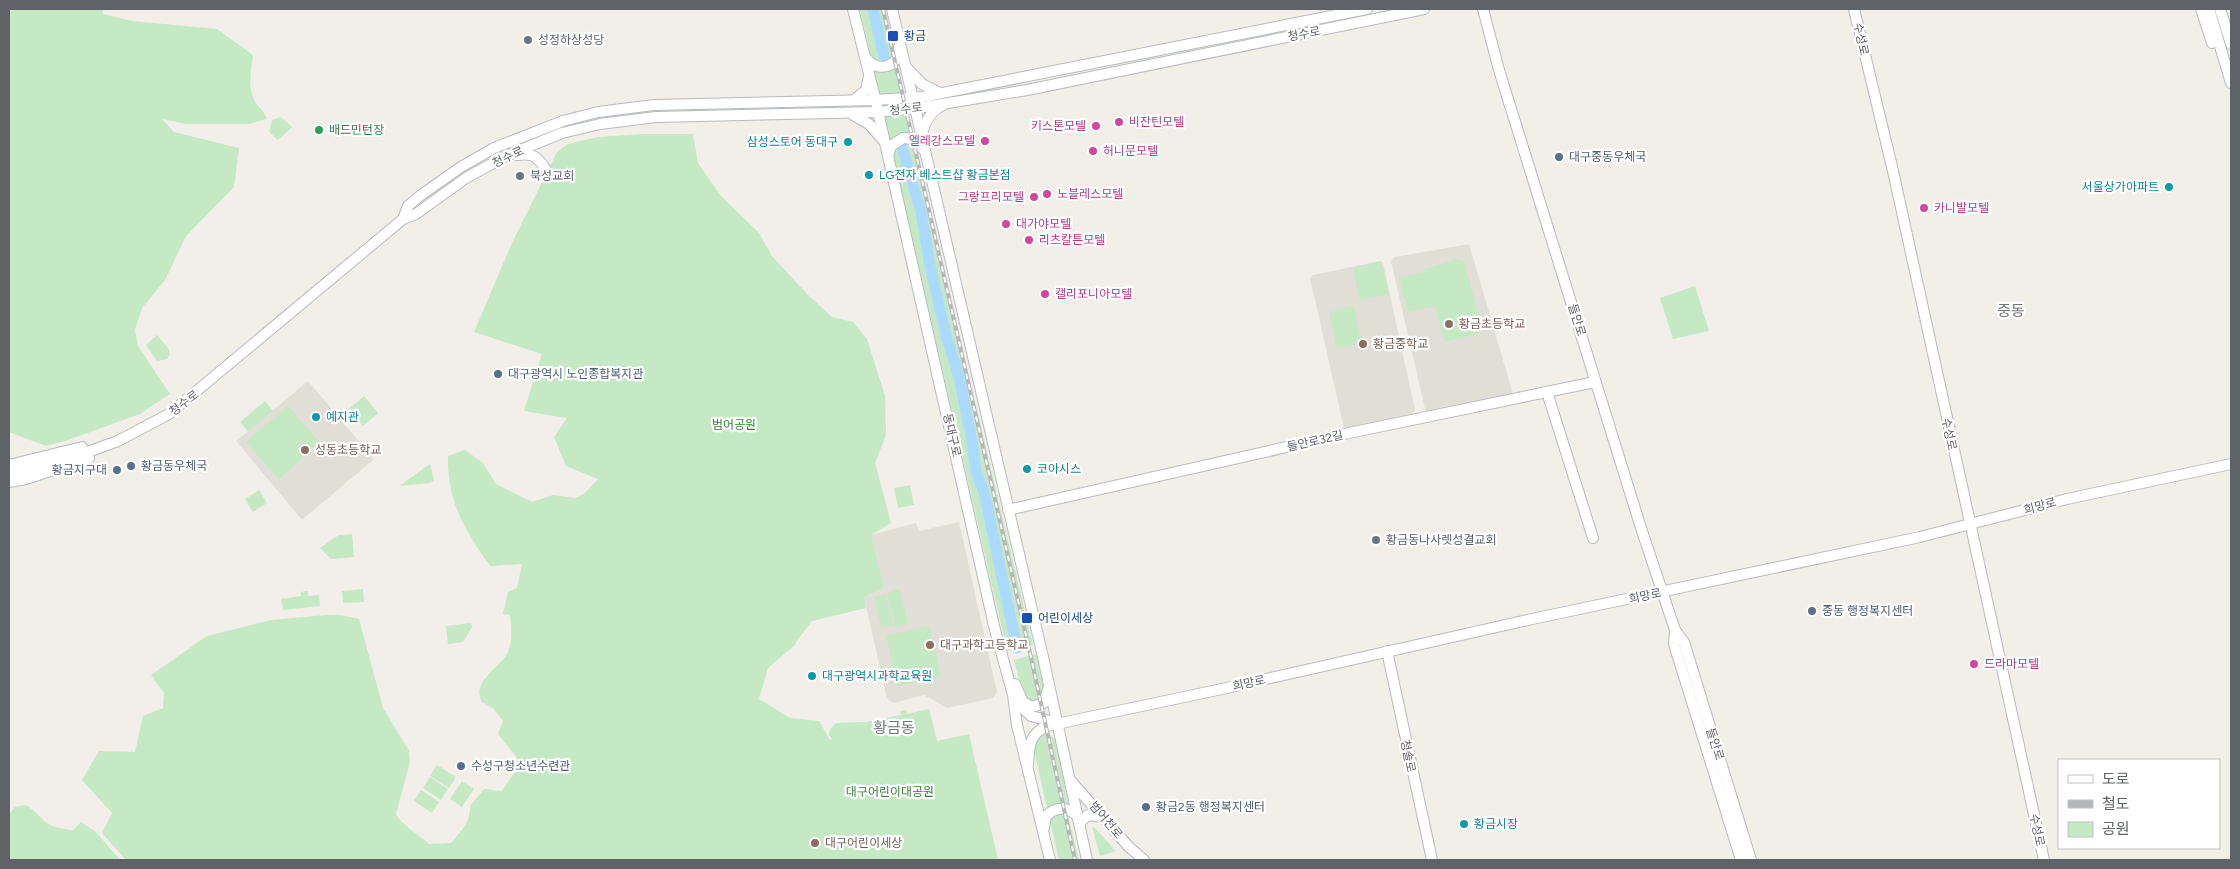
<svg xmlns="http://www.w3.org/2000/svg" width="2240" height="869" font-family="Figtree,'Noto Sans KR',sans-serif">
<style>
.education{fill:#e1ded6}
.green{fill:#c5e8c5}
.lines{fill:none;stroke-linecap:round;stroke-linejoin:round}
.river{stroke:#aadaff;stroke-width:11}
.secondary-casing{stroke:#b6babf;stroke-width:12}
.secondary{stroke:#fff;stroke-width:10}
.rail-casing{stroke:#b6b7b8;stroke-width:4}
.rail{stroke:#fff;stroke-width:2;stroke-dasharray:5.5;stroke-linecap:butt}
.transit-dot{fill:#1a4fb4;stroke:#fff;stroke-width:2}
.worship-dot{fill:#6b7280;stroke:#fff;stroke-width:2}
.hotel-dot{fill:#d1479c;stroke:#fff;stroke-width:2}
.leisure-dot{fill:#2e9e5b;stroke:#fff;stroke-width:2}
.culture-dot{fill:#0f9aa8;stroke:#fff;stroke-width:2}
.service-dot{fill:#5c6f8a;stroke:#fff;stroke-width:2}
.education-dot{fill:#8d6e63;stroke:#fff;stroke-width:2}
.labels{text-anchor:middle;stroke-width:4.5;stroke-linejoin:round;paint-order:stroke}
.street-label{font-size:12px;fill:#5f6368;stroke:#fff}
.transit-label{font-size:12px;fill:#164399;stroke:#fff;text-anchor:start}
.worship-label{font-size:12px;fill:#5b616d;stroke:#fff;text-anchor:start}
.hotel-label{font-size:12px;fill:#b23c85;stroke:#fff;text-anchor:start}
.leisure-label{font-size:12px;fill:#27864d;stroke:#fff;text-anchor:start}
.culture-label{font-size:12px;fill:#0d838f;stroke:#fff;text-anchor:start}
.service-label{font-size:12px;fill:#4e5e75;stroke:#fff;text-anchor:start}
.education-label{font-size:12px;fill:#785e54;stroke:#fff;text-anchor:start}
.park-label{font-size:12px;fill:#348238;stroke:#fff}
.quarter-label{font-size:15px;fill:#70757a;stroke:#fff}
</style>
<rect width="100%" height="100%" fill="#f1efe8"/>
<!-- education -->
<g class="education">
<path d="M1469 244 1511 387 1512 394 1429 413 1425 409 1391 261 1395 257Z"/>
<path d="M1380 261 1383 263 1415 410 1412 415 1348 430 1344 428 1310 278 1313 275Z"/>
<path d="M308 381 374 459 302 520 236 441Z"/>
<path d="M959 522 997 692 993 698 947 708 924 695 894 703 887 699 864 597 882 589 884 586 871 535 916 523 919 531Z"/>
</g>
<!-- green -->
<g class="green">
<path d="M9 9H102L103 14 132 21 217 29 253 55C251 72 247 88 256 103 260 109 264 111 267 119L249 124H186L162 119 174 132 239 148 234 187 186 236 165 280 142 308 135 330 138 346 170 394 140 414 68 440 46 446 9 432Z"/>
<path d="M860 9H884L924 188 1033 645 1007 651Z"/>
<path d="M281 117 292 127 278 140 269 132 272 120Z"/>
<path d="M644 134H693L698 163 721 196 759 233 772 256 807 294 832 317 853 322 867 339 885 396 886 435 875 463 891 523 871 535 884 586 882 589 864 597 866 608 812 621 796 642V644L768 668 759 699 790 718 819 721 830 740 832 739 829 735 830 729 836 723 866 722 901 715 900 711 906 710 907 714 929 709 937 741 969 734 998 860H126L102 833 112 813 82 780 99 751 135 752 143 716 163 708 164 693 151 675 207 636 271 620 326 615H341L359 619 383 708 409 751 410 762 396 814C400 824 420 835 429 844L451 843C461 831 471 822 470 806L484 789 502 791 521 763 498 734 503 721 493 708 482 702C471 682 498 669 507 654 513 644 511 627 510 615L503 614 508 592 517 588 522 564 490 566C465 530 447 502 448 456L465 450 483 463 496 484 532 502 553 495 575 498 585 493 598 479 566 466 554 437 567 418 524 411 542 354 474 332 512 243 557 152 568 144 598 137Z"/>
<path d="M1458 259 1464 261 1482 327 1479 333 1445 342 1428 283 1434 306 1408 312 1399 278 1425 272 1424 269Z"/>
<path d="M1381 261 1389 294 1360 300 1353 268Z"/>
<path d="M1695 286 1709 331 1673 339 1660 298Z"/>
<path d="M1353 306 1362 343 1337 349 1329 312Z"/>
<path d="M157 335 168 348 170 354 167 359 157 361 146 345Z"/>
<path d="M364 396 378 413 363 426 349 409Z"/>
<path d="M265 401 273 411 248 431 240 422Z"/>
<path d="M288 406 320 443 279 479 246 442Z"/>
<path d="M430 464 434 480 430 483 399 486Z"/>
<path d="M910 485 914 505 898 508 894 488Z"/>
<path d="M259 490 267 503 253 512 245 499Z"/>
<path d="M352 534 354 557 331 559 320 548 339 535Z"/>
<path d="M363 589 364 602 343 603 342 591Z"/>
<path d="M900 589 908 624 895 627 887 593Z"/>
<path d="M308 591V596L319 595 320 606 283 610 281 599 301 596V592Z"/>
<path d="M886 594 893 625 881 628 874 597Z"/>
<path d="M471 623 472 627 463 642 448 644 446 626Z"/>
<path d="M929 626 941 676 897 686 886 636Z"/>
<path d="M1036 654 1046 695 1040 704 1024 700 1014 660Z"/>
<path d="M1042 735H1050L1057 741 1069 808 1056 804 1048 812 1033 746Z"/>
<path d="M437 765 456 777 449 788 430 776Z"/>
<path d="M430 777 448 789 441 800 423 788Z"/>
<path d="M462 781 474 789 462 807 450 799Z"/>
<path d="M421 790 439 802 432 813 414 801Z"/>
<path d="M26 805C47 819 41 827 73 830L81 822 96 832 120 860H9V815L15 807Z"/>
<path d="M1054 813H1065L1068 816 1079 860H1059L1050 821Z"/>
<path d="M1092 827 1095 828 1116 851 1100 856Z"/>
</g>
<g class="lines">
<!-- river -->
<g class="river">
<path d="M873 9 885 60"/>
<path d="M902 147 921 212 930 266 947 339 959 377 972 441 976 472 984 492 1017 648"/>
</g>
<defs>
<g id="secondary">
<path d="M853 9 874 94 995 630 1013 695 1017 725 1050 860"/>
<path d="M892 9 1043 657 1087 860"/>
<path d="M1483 9 1499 70 1641 528 1675 630 1684 642 1751 860"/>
<path d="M1854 9 1893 171 2044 860"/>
<path d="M2201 9 2212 43"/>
<path d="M2209 9 2231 83"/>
<path d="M2220 9 2231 44"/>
<path d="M866 58C877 74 900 67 899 47"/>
<path d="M907 68 922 84 940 93"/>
<path d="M854 100 866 90 869 76"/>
<path d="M853 115 869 124 883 140"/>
<path d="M922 135C924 123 931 111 943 105"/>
<path d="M517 155C531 153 536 155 545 168"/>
<path d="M888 156 891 146 903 138 913 139 923 149"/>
<path d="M403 219 408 206 421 195 461 167 494 148 563 121 598 112 654 105 875 100 922 97 1367 9"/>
<path d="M1547 392 1593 538"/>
<path d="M9 465 82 447"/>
<path d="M9 474 79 455 118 441 169 414 403 219 416 214 466 178 506 156 562 133 600 124 656 117 878 112 924 107 1027 90 1424 9"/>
<path d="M9 482 26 479 89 458"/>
<path d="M1008 510 1344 434 1595 382"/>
<path d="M1675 630 1674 644 1678 657 1741 860"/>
<path d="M1387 651 1432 860"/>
<path d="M1015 684 1023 702 1032 707 1044 703 1048 689"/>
<path d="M1016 701 1031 716 1057 723"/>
<path d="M1028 765C1029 747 1029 734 1047 726L1222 689 1532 619 1920 537 2067 499 2231 464"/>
<path d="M1070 780 1129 847 1144 860"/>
<path d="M1079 823 1088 815 1103 817"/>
<path d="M1044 828 1046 816C1056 806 1070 806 1078 818"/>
</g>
</defs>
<!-- secondary casing -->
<use href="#secondary" class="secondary-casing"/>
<!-- secondary -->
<use href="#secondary" class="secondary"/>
<defs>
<path id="rail" d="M883 9 1030 653 1075 860"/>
</defs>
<!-- rail casing -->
<use href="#rail" class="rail-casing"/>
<!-- rail -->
<use href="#rail" class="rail"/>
</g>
<!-- markers -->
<g class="transit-dot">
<rect x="887" y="30" width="12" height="12" rx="2.5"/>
<rect x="1021" y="612" width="12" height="12" rx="2.5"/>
</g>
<g class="worship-dot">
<circle cx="528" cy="40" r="5"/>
<circle cx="520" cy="176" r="5"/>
<circle cx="1376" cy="540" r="5"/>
</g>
<g class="hotel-dot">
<circle cx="1119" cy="122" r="5"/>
<circle cx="1096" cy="126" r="5"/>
<circle cx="985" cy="141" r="5"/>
<circle cx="1093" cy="151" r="5"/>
<circle cx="1047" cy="194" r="5"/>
<circle cx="1034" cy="197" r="5"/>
<circle cx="1924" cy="208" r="5"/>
<circle cx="1006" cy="224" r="5"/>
<circle cx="1029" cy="240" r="5"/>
<circle cx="1045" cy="294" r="5"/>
<circle cx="1974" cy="664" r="5"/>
</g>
<circle class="leisure-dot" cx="319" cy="130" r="5"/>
<g class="culture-dot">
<circle cx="848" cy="142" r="5"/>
<circle cx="869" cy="175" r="5"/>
<circle cx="2169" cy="187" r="5"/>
<circle cx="316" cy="417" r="5"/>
<circle cx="1027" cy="469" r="5"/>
<circle cx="812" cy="676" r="5"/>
<circle cx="1464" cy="824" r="5"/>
</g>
<g class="service-dot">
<circle cx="1559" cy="157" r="5"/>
<circle cx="498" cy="374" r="5"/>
<circle cx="131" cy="466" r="5"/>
<circle cx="117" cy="470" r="5"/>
<circle cx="1812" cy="611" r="5"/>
<circle cx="461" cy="766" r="5"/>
<circle cx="1146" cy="807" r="5"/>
</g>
<g class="education-dot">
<circle cx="1449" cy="324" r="5"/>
<circle cx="1363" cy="344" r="5"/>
<circle cx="305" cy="450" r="5"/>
<circle cx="930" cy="645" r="5"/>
<circle cx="815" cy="843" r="5"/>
</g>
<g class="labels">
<!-- street labels -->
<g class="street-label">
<text transform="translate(1304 34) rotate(-11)" y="4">청수로</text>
<text transform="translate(1861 39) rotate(77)" y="4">수성로</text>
<text transform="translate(906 109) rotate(-7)" y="4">청수로</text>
<text transform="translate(508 157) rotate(-26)" y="4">청수로</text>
<text transform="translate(1577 320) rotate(73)" y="4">들안로</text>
<text transform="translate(184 403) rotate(-37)" y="4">청수로</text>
<text transform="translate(1949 434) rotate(78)" y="4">수성로</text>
<text transform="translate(952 435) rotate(77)" y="4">동대구로</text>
<text transform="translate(1315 441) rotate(-13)" y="4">들안로32길</text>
<text transform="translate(2040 506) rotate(-15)" y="4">희망로</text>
<text transform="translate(1645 596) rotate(-12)" y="4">희망로</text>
<text transform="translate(1249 683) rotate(-13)" y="4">희망로</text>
<text transform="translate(1715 744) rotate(72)" y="4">들안로</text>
<text transform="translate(1408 756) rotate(78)" y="4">청솔로</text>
<text transform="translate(1106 820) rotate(50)" y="4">범어천로</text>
<text transform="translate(2037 830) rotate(78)" y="4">수성로</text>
</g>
<!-- transit labels -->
<g class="transit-label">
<text x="904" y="40">황금</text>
<text x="1038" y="622">어린이세상</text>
</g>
<!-- worship labels -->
<g class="worship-label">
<text x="538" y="44">성정하상성당</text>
<text x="530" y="180">북성교회</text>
<text x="1386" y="544">황금동나사렛성결교회</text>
</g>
<!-- hotel labels -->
<g class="hotel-label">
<text x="1129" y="126">비잔틴모텔</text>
<text x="1086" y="130" text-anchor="end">키스톤모텔</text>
<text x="975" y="145" text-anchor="end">엘레강스모텔</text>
<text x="1103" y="155">허니문모텔</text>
<text x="1057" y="198">노블레스모텔</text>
<text x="1024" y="201" text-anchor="end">그랑프리모텔</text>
<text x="1934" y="212">카니발모텔</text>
<text x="1016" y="228">대가야모텔</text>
<text x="1039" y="244">리츠칼튼모텔</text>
<text x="1055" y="298">캘리포니아모텔</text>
<text x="1984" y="668">드라마모텔</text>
</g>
<!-- leisure labels -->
<g class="leisure-label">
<text x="329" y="134">배드민턴장</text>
</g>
<!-- culture labels -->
<g class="culture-label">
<text x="838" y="146" text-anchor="end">삼성스토어 동대구</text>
<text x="879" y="179">LG전자 베스트샵 황금본점</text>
<text x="2159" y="191" text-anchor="end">서울상가아파트</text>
<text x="326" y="421">예지관</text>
<text x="1037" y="473">코아시스</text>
<text x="822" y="680">대구광역시과학교육원</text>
<text x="1474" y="828">황금시장</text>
</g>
<!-- service labels -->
<g class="service-label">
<text x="1569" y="161">대구중동우체국</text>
<text x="508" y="378">대구광역시 노인종합복지관</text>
<text x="141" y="470">황금동우체국</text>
<text x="107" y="474" text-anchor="end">황금지구대</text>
<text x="1822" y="615">중동 행정복지센터</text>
<text x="471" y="770">수성구청소년수련관</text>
<text x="1156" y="811">황금2동 행정복지센터</text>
</g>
<!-- education labels -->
<g class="education-label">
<text x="1459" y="328">황금초등학교</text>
<text x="1373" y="348">황금중학교</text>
<text x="315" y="454">성동초등학교</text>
<text x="940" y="649">대구과학고등학교</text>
<text x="825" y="847">대구어린이세상</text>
</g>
<!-- park labels -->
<g class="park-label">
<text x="734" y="429">범어공원</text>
<text x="890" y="796">대구어린이대공원</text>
</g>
<!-- quarter labels -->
<g class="quarter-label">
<text x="2011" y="316">중동</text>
<text x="894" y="733">황금동</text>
</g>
</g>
<!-- border -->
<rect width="2240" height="869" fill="none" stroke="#5f6368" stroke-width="20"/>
<!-- legend -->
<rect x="2058" y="759" width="162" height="90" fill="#ffffff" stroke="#bfc1c3"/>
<rect x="2068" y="775" width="25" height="8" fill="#ffffff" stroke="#bfc1c3"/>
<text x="2102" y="784" font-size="15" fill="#5f6368">도로</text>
<rect x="2068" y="800" width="25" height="8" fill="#b6b7b8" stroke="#bfc1c3"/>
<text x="2102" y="809" font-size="15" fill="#5f6368">철도</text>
<rect x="2068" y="822" width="25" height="15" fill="#c5e8c5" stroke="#bfc1c3"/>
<text x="2102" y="834" font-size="15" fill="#5f6368">공원</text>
</svg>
